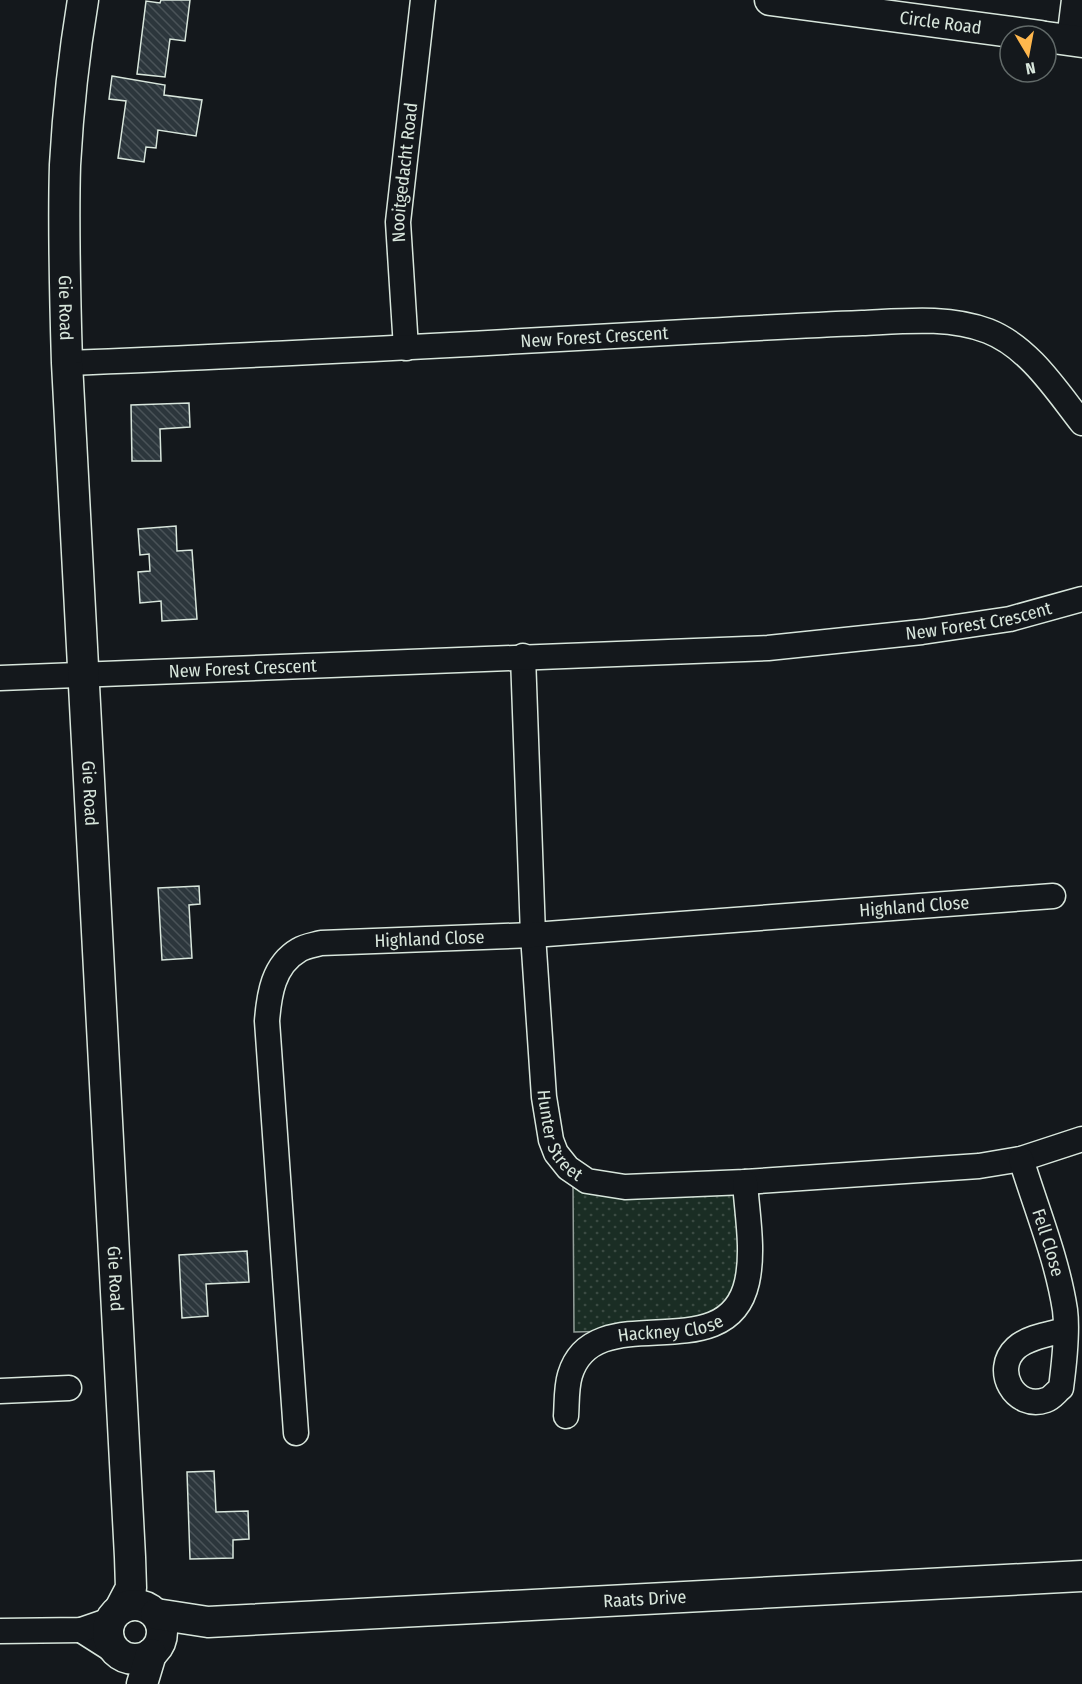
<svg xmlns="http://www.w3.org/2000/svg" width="1082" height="1684" font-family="'Fira Sans Condensed',sans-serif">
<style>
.grass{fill:url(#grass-dots);stroke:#939e99;stroke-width:1.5}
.building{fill:url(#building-back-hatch);stroke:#d8e6dc;stroke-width:1.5}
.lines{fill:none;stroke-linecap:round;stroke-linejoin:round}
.minor-casing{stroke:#d8e6dc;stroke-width:27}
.tertiary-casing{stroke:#d8e6dc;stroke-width:33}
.minor{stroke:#14181c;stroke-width:24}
.tertiary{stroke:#14181c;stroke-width:30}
.labels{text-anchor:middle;stroke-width:4.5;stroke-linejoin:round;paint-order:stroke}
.street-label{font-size:18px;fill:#d8e6dc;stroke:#14181c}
</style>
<defs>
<pattern id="grass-dots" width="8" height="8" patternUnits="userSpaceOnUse" patternTransform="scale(1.5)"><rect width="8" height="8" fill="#1a2d24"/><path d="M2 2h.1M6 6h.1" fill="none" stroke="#3b4b43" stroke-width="1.8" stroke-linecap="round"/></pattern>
<pattern id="building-back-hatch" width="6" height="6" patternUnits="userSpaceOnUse" patternTransform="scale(1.5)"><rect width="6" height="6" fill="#2c363c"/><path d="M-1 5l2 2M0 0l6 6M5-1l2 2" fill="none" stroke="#4a5358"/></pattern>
</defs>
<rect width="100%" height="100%" fill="#14181c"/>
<!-- grass -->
<path class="grass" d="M742 1182 744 1275 727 1310 700 1329 574 1332 573 1184Z"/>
<!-- building -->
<g class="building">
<path d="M161 0H190L185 41 170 39 165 77 137 74 146 1 160 3Z"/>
<path d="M112 76 165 85 164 95 202 100 196 136 158 130 156 148 146 147 144 162 118 158 126 101 109 99Z"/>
<path d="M189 403 190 427 160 429 161 461H132L131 405Z"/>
<path d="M176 526 177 551 192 550 197 619 162 621 161 601 140 603 138 572 150 571 149 554 140 555 138 529Z"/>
<path d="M199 886 200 904 189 905 192 958 162 960 158 888Z"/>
<path d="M247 1251 249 1282 206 1284 208 1316 182 1318 179 1255Z"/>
<path d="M214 1471 216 1512 248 1511 249 1539 233 1540V1558L190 1559 187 1472Z"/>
</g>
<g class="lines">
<defs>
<g id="minor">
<path d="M1069 40 1074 0"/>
<path id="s1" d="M406 348 398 222 423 0"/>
<path id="s2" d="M67 363C279 355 491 343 703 331 756 328 809 325 862 323 904 321 949 316 988 331 1029 347 1056 390 1082 423"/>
<path id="s3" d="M523 656 533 935 544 1097 551 1140 556 1153 568 1168 587 1181 625 1187 745 1182 979 1166 1021 1159 1082 1139"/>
<path id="s4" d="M0 678 768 648 922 632 1010 619 1082 599"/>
<path id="s5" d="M1021 1159C1036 1208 1057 1258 1065 1310 1068 1333 1064 1365 1061 1388 1056 1392 1052 1398 1046 1400 1015 1411 992 1370 1016 1348 1028 1337 1050 1334 1065 1330"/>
<path d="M0 1391 69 1388"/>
<path id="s6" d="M566 1416C567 1404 566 1388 570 1375 594 1294 727 1373 747 1282 754 1250 747 1214 745 1182"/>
<path id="s7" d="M296 1433 267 1021C269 995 273 965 299 950 305 946 314 945 321 943L533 935 1053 896"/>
<path d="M81 1630 114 1651"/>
<path d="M0 1631 81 1630 110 1620"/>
</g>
<g id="tertiary">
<path id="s8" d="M83 0C74 54 68 110 65 165 63 231 65 297 67 363L130 1557 131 1588 120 1609"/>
<path id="s9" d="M770 0 1041 36"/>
<path d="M1046 37 1082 42"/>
<circle cx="135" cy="1632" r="27"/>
<path id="s10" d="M156 1614 208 1622 1082 1576"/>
<path d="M142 1684 151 1654"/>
</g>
</defs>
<!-- minor casing -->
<use href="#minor" class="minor-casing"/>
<!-- tertiary casing -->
<use href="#tertiary" class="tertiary-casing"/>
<!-- minor -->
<use href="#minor" class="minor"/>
<!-- tertiary -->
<use href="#tertiary" class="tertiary"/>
</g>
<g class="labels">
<!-- street labels -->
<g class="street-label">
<text dy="6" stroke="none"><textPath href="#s9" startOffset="172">Circle Road</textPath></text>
<text dy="6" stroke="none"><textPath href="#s1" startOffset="176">Nooitgedacht Road</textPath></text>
<text dy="6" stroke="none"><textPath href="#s8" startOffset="309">Gie Road</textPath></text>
<text dy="6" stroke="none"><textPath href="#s2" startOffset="528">New Forest Crescent</textPath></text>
<text dy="6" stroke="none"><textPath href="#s4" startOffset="981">New Forest Crescent</textPath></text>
<text dy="6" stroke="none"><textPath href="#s4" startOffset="243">New Forest Crescent</textPath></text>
<text dy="6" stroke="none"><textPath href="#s8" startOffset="795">Gie Road</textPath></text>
<text dy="6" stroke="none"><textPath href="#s7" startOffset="1112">Highland Close</textPath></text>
<text dy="6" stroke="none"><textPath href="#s7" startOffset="626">Highland Close</textPath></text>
<text dy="6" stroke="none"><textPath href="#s3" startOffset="484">Hunter Street</textPath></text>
<text dy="6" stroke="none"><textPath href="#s5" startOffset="88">Fell Close</textPath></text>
<text dy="6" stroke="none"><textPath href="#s8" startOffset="1281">Gie Road</textPath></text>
<text dy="6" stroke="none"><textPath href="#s6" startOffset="160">Hackney Close</textPath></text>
<text dy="6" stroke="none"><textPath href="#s10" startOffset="490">Raats Drive</textPath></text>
</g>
</g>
<!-- north arrow -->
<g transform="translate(1028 54) rotate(170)"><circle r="28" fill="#14181c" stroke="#626a69" stroke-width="1.5"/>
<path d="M0-4.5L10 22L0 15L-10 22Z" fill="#ffb74d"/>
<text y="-9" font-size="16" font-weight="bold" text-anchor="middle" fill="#d8e6dc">N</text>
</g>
</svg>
